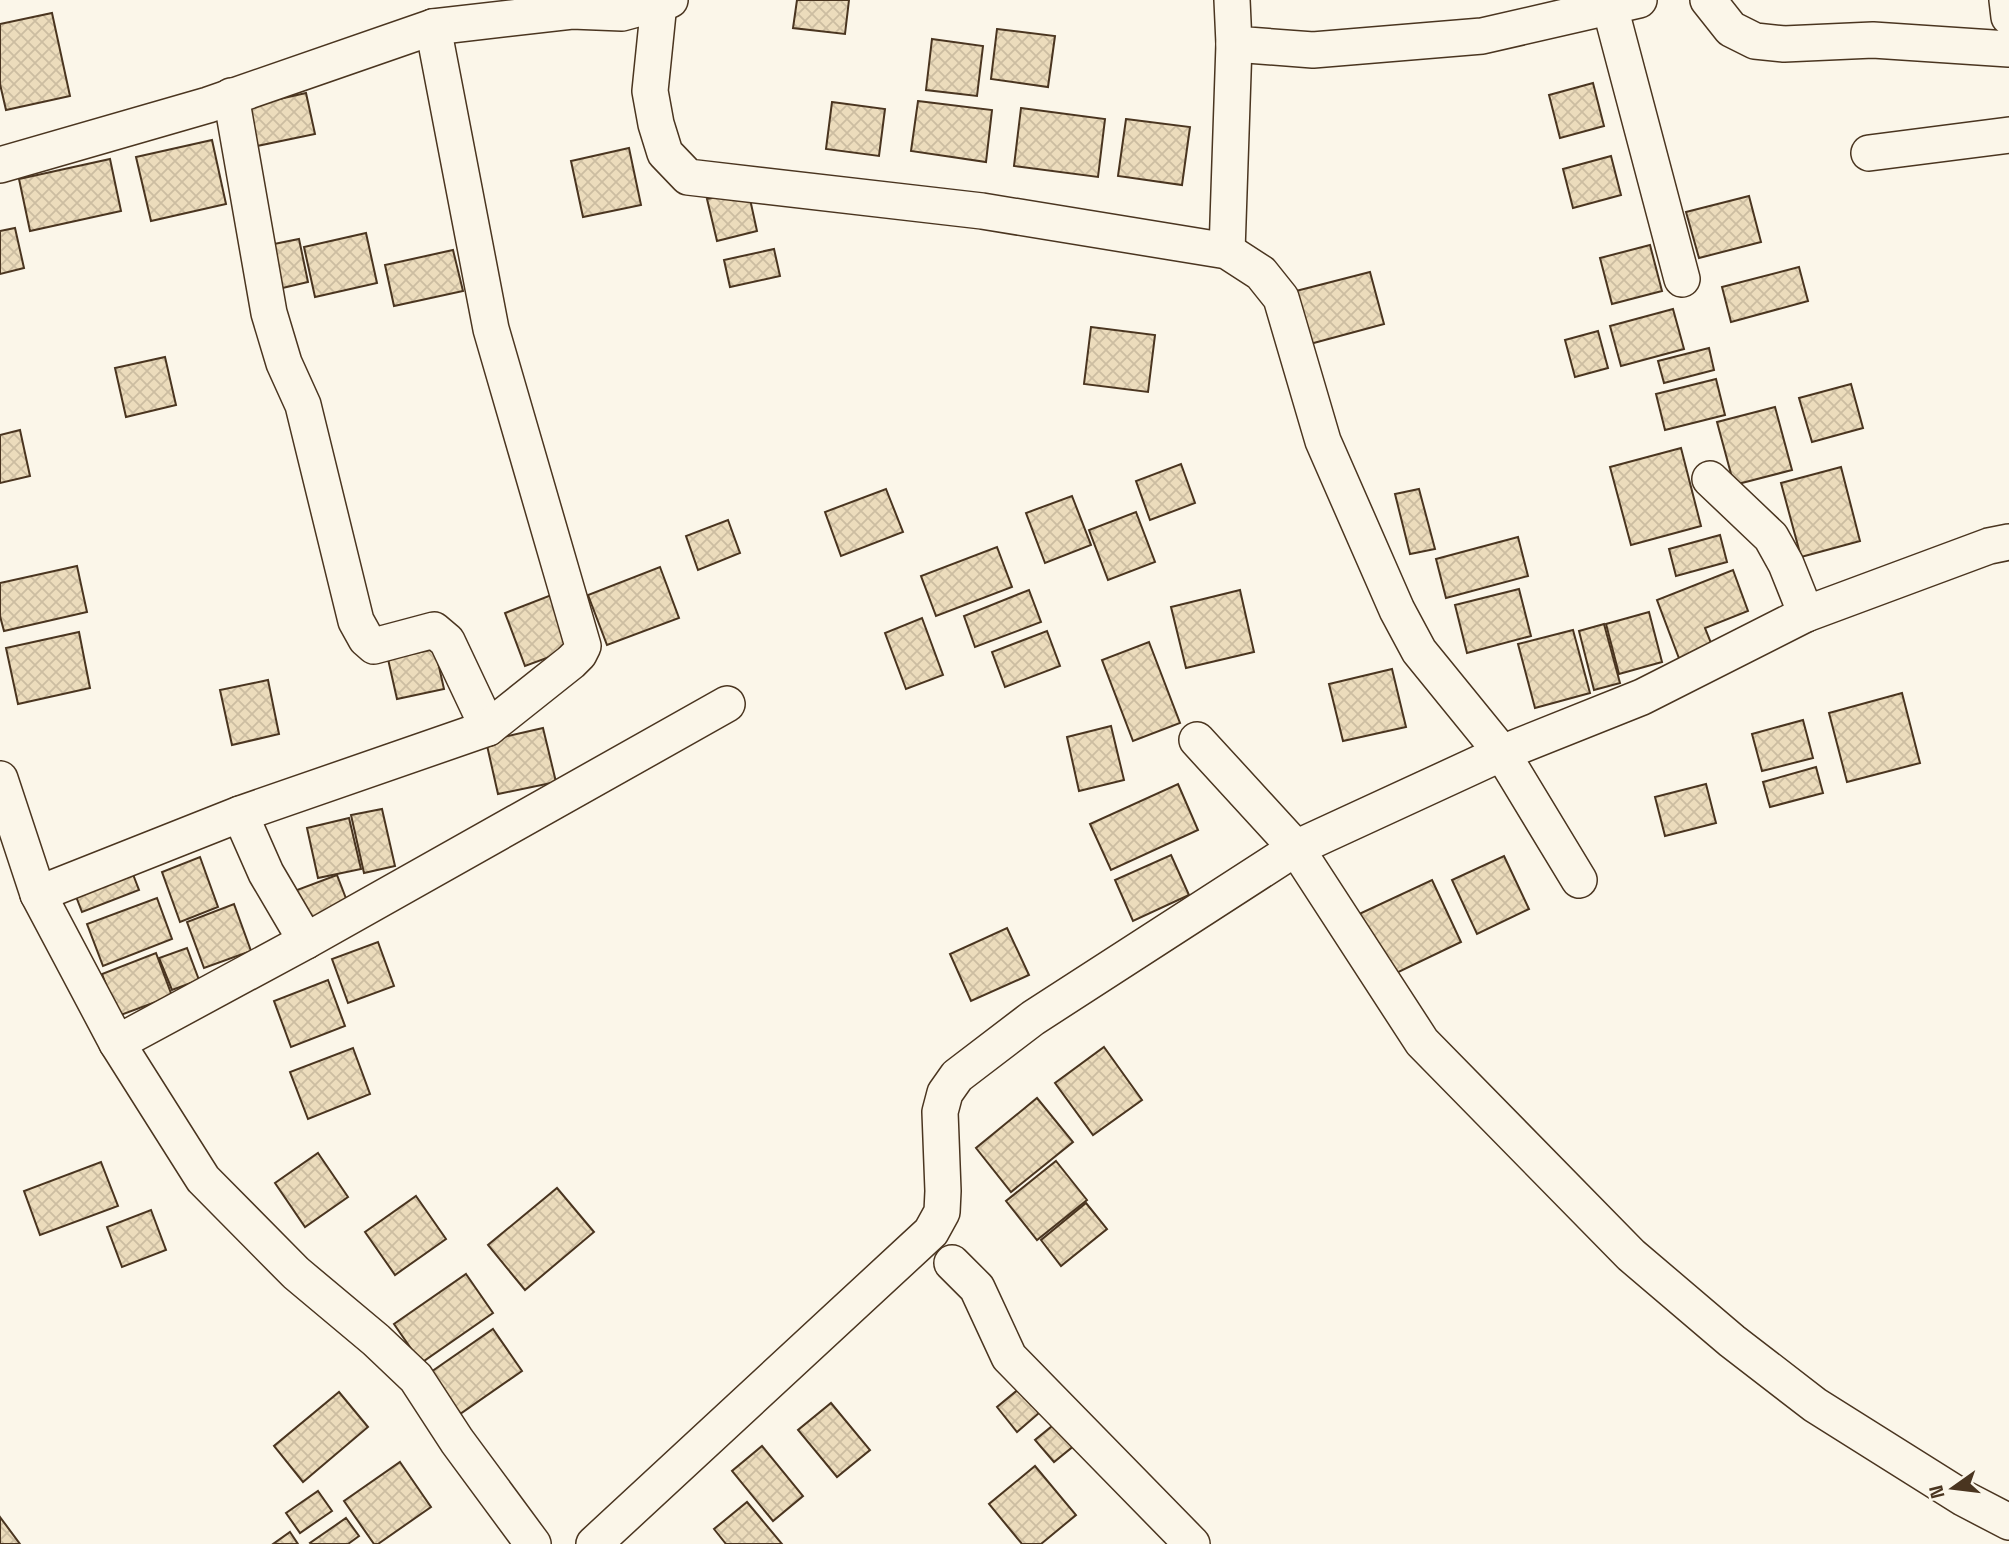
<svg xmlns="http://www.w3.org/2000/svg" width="2009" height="1544" font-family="'Space Grotesk',sans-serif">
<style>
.building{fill:url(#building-cross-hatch);stroke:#4a3520;stroke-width:2}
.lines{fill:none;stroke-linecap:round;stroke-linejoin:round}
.minor-casing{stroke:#4a3520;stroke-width:38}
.minor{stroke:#fbf6e9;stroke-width:35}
</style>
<defs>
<pattern id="building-cross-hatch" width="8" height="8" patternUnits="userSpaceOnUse" patternTransform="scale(1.75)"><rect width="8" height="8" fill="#ecdcbc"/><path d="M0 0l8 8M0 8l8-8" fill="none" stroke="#ccbda1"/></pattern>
</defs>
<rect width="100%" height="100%" fill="#fbf6e9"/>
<!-- building -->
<g class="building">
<path d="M797 0H849L845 34 793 28Z"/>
<path d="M52 13 70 96 6 110 0 84V24Z"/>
<path d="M997 29 1055 36 1048 87 991 79Z"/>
<path d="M932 39 983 46 977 96 926 90Z"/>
<path d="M1593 83 1604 126 1560 138 1549 95Z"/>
<path d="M306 93 315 134 257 146 248 106Z"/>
<path d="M918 101 992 110 986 162 911 151Z"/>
<path d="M832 102 885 109 879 156 826 149Z"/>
<path d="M1021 108 1105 119 1098 177 1014 166Z"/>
<path d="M1126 119 1190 127 1182 185 1118 176Z"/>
<path d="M212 140 226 204 151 221 136 157Z"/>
<path d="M629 148 641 205 583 217 571 161Z"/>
<path d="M1611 156 1621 195 1573 208 1563 169Z"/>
<path d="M110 159 121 211 30 231 19 179Z"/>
<path d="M748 190 757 231 717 241 707 199Z"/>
<path d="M1749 196 1761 242 1699 258 1686 212Z"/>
<path d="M15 228 24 268 0 274V231Z"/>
<path d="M366 233 377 283 315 297 304 247Z"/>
<path d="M299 239 308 282 274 290 264 246Z"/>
<path d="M1650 245 1662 291 1612 304 1600 258Z"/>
<path d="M774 249 780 276 730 287 724 260Z"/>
<path d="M453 250 463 291 394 306 385 265Z"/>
<path d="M1799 267 1808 301 1731 322 1722 287Z"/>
<path d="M1370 272 1384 324 1310 344 1296 291Z"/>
<path d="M1673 309 1684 349 1621 366 1610 326Z"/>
<path d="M1091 327 1155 335 1148 392 1084 384Z"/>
<path d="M1598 331 1608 368 1575 377 1565 340Z"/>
<path d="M1709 348 1714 370 1664 383 1658 361Z"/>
<path d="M165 357 176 405 126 417 115 368Z"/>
<path d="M1716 379 1725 415 1665 430 1656 394Z"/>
<path d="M1851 384 1863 428 1812 442 1799 398Z"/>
<path d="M1775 407 1792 470 1734 485 1717 422Z"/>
<path d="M20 430 30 476 0 483V435Z"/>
<path d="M1681 448 1701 526 1631 545 1610 467Z"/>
<path d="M1181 464 1195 503 1150 520 1136 481Z"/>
<path d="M1841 467 1860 541 1801 557 1781 483Z"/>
<path d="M886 489 903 532 841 556 825 512Z"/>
<path d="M1419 489 1435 549 1410 554 1395 494Z"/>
<path d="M1072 496 1091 545 1045 563 1026 513Z"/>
<path d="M1136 512 1155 562 1108 580 1089 530Z"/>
<path d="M728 520 740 553 698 570 686 536Z"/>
<path d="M1720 535 1727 562 1676 576 1669 549Z"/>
<path d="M1518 537 1528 576 1446 598 1436 559Z"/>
<path d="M997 547 1012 587 936 616 921 576Z"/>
<path d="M77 566 87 612 4 631 0 616V583Z"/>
<path d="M660 567 679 618 607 645 588 595Z"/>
<path d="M1733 570 1748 611 1705 628 1713 648 1680 661 1657 600Z"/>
<path d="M1519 589 1531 636 1467 653 1455 605Z"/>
<path d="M1029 590 1041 622 975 647 964 616Z"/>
<path d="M1240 590 1254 652 1186 668 1171 607Z"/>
<path d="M554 594 574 648 525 666 505 613Z"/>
<path d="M1649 612 1662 662 1619 674 1606 624Z"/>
<path d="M922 618 943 675 906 689 885 633Z"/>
<path d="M1604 624 1620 683 1594 690 1579 631Z"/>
<path d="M1573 630 1590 693 1535 708 1518 644Z"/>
<path d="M1047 631 1060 666 1005 687 992 652Z"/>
<path d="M79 632 90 688 18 704 6 648Z"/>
<path d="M1149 642 1180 723 1133 741 1102 660Z"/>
<path d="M435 649 444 689 397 699 388 659Z"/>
<path d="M1392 669 1406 727 1343 741 1329 684Z"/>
<path d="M268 680 279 734 232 745 220 690Z"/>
<path d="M1902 693 1920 763 1847 782 1829 713Z"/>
<path d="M1803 720 1813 758 1762 771 1752 734Z"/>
<path d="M1111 726 1124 780 1079 791 1067 737Z"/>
<path d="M543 728 556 782 498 794 486 741Z"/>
<path d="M1816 767 1823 793 1770 807 1763 782Z"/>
<path d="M1178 784 1198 830 1111 870 1090 824Z"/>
<path d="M1706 784 1716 823 1665 836 1655 797Z"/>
<path d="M382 809 395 866 364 873 351 815Z"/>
<path d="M349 818 361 869 318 878 307 828Z"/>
<path d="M1171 855 1189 895 1133 921 1115 880Z"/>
<path d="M1504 856 1529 909 1477 934 1452 880Z"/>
<path d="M200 857 218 907 180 922 162 872Z"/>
<path d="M129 864 139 890 82 912 72 886Z"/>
<path d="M337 875 350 909 303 928 289 893Z"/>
<path d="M1432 880 1461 942 1386 978 1357 915Z"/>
<path d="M157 898 172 939 103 966 87 924Z"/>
<path d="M234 904 251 951 204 968 187 922Z"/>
<path d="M1007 928 1029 975 971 1001 950 954Z"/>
<path d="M378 942 394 986 348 1003 332 959Z"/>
<path d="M187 948 199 980 172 990 159 958Z"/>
<path d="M156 953 172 996 118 1016 102 974Z"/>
<path d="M328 980 345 1026 291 1047 274 1001Z"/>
<path d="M1104 1047 1142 1100 1093 1135 1055 1083Z"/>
<path d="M353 1048 370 1094 308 1119 290 1072Z"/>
<path d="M1037 1098 1073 1142 1011 1192 976 1148Z"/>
<path d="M318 1153 348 1197 305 1227 275 1183Z"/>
<path d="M1056 1161 1087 1200 1037 1240 1006 1201Z"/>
<path d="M101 1162 118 1206 40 1235 24 1191Z"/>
<path d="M557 1188 594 1232 525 1290 488 1245Z"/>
<path d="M416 1196 446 1239 395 1275 365 1232Z"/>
<path d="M1086 1203 1107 1229 1061 1266 1041 1240Z"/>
<path d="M151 1210 166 1250 122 1267 107 1227Z"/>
<path d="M466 1274 493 1313 421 1363 394 1324Z"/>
<path d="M493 1329 522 1371 460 1414 431 1372Z"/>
<path d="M1026 1383 1046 1407 1017 1432 997 1407Z"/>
<path d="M339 1392 368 1427 303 1482 274 1446Z"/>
<path d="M831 1403 870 1450 837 1477 798 1430Z"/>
<path d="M1062 1418 1081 1440 1054 1462 1035 1440Z"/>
<path d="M762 1446 803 1496 773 1521 732 1471Z"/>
<path d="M400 1462 431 1507 378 1544H374L344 1501Z"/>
<path d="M1035 1466 1076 1515 1041 1544H1022L989 1504Z"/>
<path d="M318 1491 332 1511 300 1533 286 1513Z"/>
<path d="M747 1502 782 1544H726L714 1529Z"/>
<path d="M0 1517 20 1544H0Z"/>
<path d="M346 1518 359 1536 348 1544H311L310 1543Z"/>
<path d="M290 1532 298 1544H273Z"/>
</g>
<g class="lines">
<defs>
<g id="minor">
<path d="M1232 0 1234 44 1313 50 1482 36 1639 0"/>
<path d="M1708 0 1731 29 1755 41 1784 44 1873 40 2009 49"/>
<path d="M2007 0 2009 17"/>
<path d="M659 3 650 91 656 124 665 153 688 177 982 211 1227 251 1261 273 1281 298 1323 441 1397 610 1419 651 1502 753 1579 880"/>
<path d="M1610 7 1682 279"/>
<path d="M231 96 269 313 284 363 303 405 356 621 366 639 374 646 434 630 447 641 488 728"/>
<path d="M1869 153 2009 135"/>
<path d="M0 165 208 105 433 27 572 11 622 13 670 0"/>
<path d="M1227 251 1234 44"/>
<path d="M1710 479 1771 537 1786 564 1806 614"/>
<path d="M1197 740 1296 848 1422 1042 1631 1255 1732 1341 1815 1405 1963 1498 2009 1522"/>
<path d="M0 779 38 894 117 1043 203 1179 296 1273 376 1340 416 1378 457 1441 533 1544"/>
<path d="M240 814 266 873 306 941"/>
<path d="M38 894 240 814 488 728 571 662 579 654 583 646 491 329 433 27"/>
<path d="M117 1043 306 941 727 704"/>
<path d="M952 1263 977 1288 1009 1357 1192 1544"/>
<path d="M594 1544 931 1232 942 1212 943 1191 940 1112 945 1093 957 1076 1033 1018 1296 848 1502 753 1642 697 1806 614 1989 546 2009 542"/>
</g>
</defs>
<!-- minor casing -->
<use href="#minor" class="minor-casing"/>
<!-- minor -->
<use href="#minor" class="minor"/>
</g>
<!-- north arrow -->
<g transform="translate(1953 1488) rotate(256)" stroke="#fbf6e9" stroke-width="5" paint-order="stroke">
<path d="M0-5L12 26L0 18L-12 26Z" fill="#4a3520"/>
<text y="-10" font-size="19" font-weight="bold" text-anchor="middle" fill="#4a3520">N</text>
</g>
</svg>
